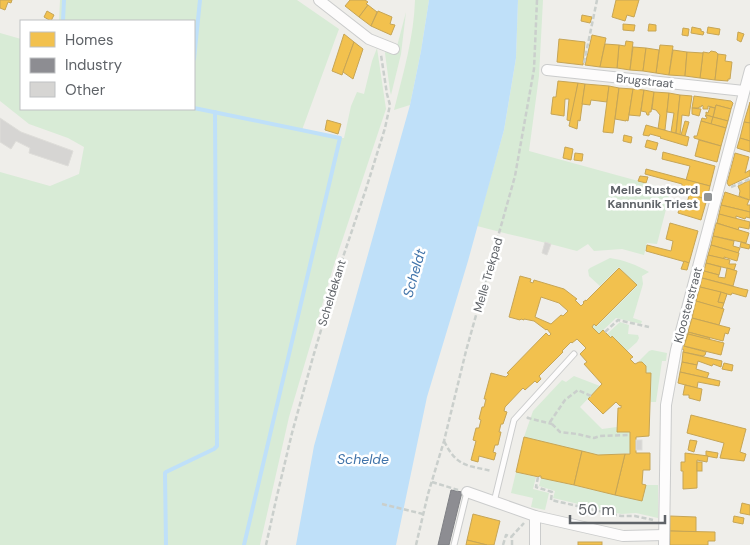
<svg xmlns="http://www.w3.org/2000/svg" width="750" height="545" font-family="'DM Sans',sans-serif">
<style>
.green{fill:#d8ebd6}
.water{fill:#bfe0f9}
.homes{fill:#f2c14e;stroke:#c6a556;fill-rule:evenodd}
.industry{fill:#8d8d92;stroke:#7f8085}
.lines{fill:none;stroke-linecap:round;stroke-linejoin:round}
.stream{stroke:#bfe0f9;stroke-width:4}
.building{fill:#d6d5d3;stroke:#deddd9}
.service-casing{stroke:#cbcccc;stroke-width:7}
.minor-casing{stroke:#cbcccc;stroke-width:12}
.path{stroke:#cacfcc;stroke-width:2.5;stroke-dasharray:5 2.5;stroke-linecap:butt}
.service{stroke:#fdfcfc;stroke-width:5}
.minor{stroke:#fdfcfc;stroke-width:10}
.poi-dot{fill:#919496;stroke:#fff;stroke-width:2}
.labels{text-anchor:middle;stroke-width:5;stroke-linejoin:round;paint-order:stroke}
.street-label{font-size:12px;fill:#5f6368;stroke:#fff}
.poi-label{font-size:12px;font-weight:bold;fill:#5f6368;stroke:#fff;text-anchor:end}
.water-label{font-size:14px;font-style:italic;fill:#4174aa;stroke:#fff}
</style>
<rect width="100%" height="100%" fill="#efeeea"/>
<!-- green -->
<g class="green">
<path d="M60 0H297L339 29 302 130 340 138H344L351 106 357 92 364 94 372 61 377 48 386 109 333 268 289 417 260 545H0V172L50 186 79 174 84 147 68 138 29 124 0 101V33L21 39V109H194V21H59Z"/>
<path d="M415 0H429L421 51 410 105 394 110C403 74 414 37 415 0Z"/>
<path d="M518 0H543L539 76 529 151 671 190 657 244 647 243 644 255 622 249 594 251 588 244 577 251 573 250C542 241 509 235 477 226L504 130 516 58Z"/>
<path d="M406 12 401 54 391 95 390 91 385 53 386 51 396 50Z"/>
<path d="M610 258C624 260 637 265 649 272L642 276 643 284 633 318 642 321 641 324 616 318 599 334 592 327 594 324 597 326 637 286 619 267 600 286 589 276 588 270 590 268Z"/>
<path d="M620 322 629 325 628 334 638 335 639 338 637 342 627 351 612 336 611 337 607 334Z"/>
<path d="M652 350 667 353 666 361H662L656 402H651V373H646L645 365 639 361 649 351Z"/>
<path d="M574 376 600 386 580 407 602 429 617 427 618 432H630L636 453 598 455 524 437 533 411 562 380 566 382Z"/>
<path d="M516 472 536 477 533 489 549 493 545 510 531 507 533 498 511 493Z"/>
<path d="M541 478 642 501 646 485H658V518L636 513 621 514 553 498 555 491 539 486Z"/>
</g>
<!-- water -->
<path class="water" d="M429 0H518L516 58 504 130 468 261 427 397 396 545H296L314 446 410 105 421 51Z"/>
<!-- homes -->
<g class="homes">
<path d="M0 0H12L11 3 8 2 5 10 0 8Z"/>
<path d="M350 0H365L368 2 366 4 368 5 359 17 345 6Z"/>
<path d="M616 0H639L634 17 627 15 625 21 612 17Z"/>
<path d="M368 5 377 12 371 26 359 17Z"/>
<path d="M47 11 54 15 51 21 44 17Z"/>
<path d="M378 11 392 17 390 24 395 25 391 35 371 26Z"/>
<path d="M582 15 592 17 590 23 581 21Z"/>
<path d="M623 24 635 25 634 31 623 30Z"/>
<path d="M649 24 656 25V31H648Z"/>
<path d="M692 27 701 29V31L704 32 703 35 691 33Z"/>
<path d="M708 27 720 29 719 35 707 33Z"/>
<path d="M683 28 689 29 688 36 682 35Z"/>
<path d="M738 32 744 34 741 42 737 40Z"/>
<path d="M344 34 354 42 342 75 332 71Z"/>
<path d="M592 35 606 38 600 67 585 65Z"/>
<path d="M559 39 585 42 583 65 557 62Z"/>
<path d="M626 41 633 42 630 70 617 68 619 45 625 46Z"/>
<path d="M354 42 363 49 353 79 343 72Z"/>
<path d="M605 44 619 45 617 68 600 67Z"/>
<path d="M660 45 673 46 669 75 656 73Z"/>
<path d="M633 47 646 48 643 71 630 70Z"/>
<path d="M646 48 659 50 656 73 643 71Z"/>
<path d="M673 50 687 52 685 76 669 75Z"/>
<path d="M711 51 716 52 718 54 715 80 700 78 703 52 709 53Z"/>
<path d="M687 52 703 53 700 78 685 76Z"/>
<path d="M718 54 726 55 725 61 732 62 730 79H728V81L715 80Z"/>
<path d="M558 81 578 83 571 121 567 120 569 99H565L564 116 551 114 553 97H556Z"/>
<path d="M578 83 585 84 580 121 578 120 577 129 569 126Z"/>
<path d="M585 84 609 86 607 102 591 100 590 105 582 104Z"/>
<path d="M609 86 619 88 613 133 603 132Z"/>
<path d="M619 88 633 89 628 121 626 120V121L615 119Z"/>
<path d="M633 89 644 90 640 116 629 115Z"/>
<path d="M644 90 654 92 651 112H649V115H647L646 112 641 111Z"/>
<path d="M654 92 669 93 665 130 658 129 660 115 656 110 652 109Z"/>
<path d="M669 93 680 95 676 133 671 132 674 113 667 112Z"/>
<path d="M680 95 692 96 689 116 682 115 680 135 676 133Z"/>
<path d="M694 96 731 101 733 103 731 109 716 105 715 108 708 106V109H703V106L702 105 701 107H699V108H692Z"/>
<path d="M750 102V123L744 122Z"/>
<path d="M716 105 731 109 728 121 713 117Z"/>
<path d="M710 107 715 108 713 117 706 115V112L708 113Z"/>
<path d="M692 108 701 109 699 116 692 114Z"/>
<path d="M706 115 713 117 711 124 701 121 702 118 706 119 707 117 705 116Z"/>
<path d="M713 117 728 121 726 128 711 124Z"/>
<path d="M327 120 341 124 338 134 325 130Z"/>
<path d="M685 121 689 122 685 136 681 135Z"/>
<path d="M701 121 726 128 721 146 694 138V136H697Z"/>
<path d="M744 122 750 123V141L740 138Z"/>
<path d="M646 125 689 137 687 146 660 138 661 137 650 134 649 136 643 135Z"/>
<path d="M624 135 632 137 631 143 623 141Z"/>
<path d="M740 138 750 141V152L737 148Z"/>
<path d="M647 140 658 143 656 150 645 147Z"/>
<path d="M699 140 721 146 717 162 695 156Z"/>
<path d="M565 147 573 149 571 160 563 158Z"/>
<path d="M663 152 715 166 710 186 686 180 690 166 662 159Z"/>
<path d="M575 153 583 154 582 161 574 160Z"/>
<path d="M735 153 749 157 745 173 750 170V176L729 186 727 183Z"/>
<path d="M646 169 710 186 707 199 682 193V184L645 174Z"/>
<path d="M640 176 648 177 646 183 638 181Z"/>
<path d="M750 180V200L739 196 740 191 738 186Z"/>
<path d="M725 192 749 200 747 205H750V212L721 205Z"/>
<path d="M689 195 707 199 701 220 678 213 681 202 687 204Z"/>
<path d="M721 205 750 212V218L746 217 745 219 736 216V219L719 214Z"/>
<path d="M719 214 750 222 749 229 739 227 738 230 717 223Z"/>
<path d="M670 223 698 231 689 263 646 251 647 245 671 251 673 241 666 239Z"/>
<path d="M716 223 749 233 746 243 713 236Z"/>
<path d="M713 236 734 241 733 246 740 248 738 253 711 245Z"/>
<path d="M741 242 750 245 749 249 740 247Z"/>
<path d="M711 245 739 253 737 261 724 257V259L708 255Z"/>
<path d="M708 255 730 260 729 264H736L734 270 706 263Z"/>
<path d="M684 261 689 263 687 270 681 269Z"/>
<path d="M706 263 721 267 719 275 704 271Z"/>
<path d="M619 268 637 285 596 326 594 324 592 327 599 334 603 330 611 338 612 336 633 357 630 359 635 364 639 362H642L646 366V373H651L649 436 636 437V453H650V470H643L642 484 646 485 642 501 615 495 625 454H630V432H617L618 408H621V405L620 406 616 402 603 414 588 399 602 384 584 364 587 362 580 354 586 348 577 339 572 343 571 342 562 351 563 352 539 376 541 379 537 383 535 381 525 390 523 388 505 407 504 411 507 412 503 424H501L499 432H501L498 445H495L493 452 496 453 494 460 479 456 478 462 471 460 476 441 473 440 476 428H479L481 420 479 419 482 407H484L486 399H484L491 373 506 377 509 374 507 373 546 333 549 336 551 334 547 329 546 330 534 321 524 319V320L521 319 520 320 509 317 520 276 531 279 530 282 533 283 534 280 564 289 577 299 575 300 581 306 584 303 583 302 586 300V301ZM541 297 559 303 568 311 563 316 561 315 551 324 535 317Z"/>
<path d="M727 268 737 271 733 286 702 278 704 271 719 275 718 277 725 278Z"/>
<path d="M702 278 743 289 748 290 746 297 732 293 731 295 700 287Z"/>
<path d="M700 287 721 292 718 302 724 303 722 309 696 301Z"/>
<path d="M721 292 727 294 724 303 718 302Z"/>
<path d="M696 301 724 309 719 325 692 318Z"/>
<path d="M692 318 730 328 728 334 725 333 723 341 688 332Z"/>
<path d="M688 332 710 338 709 340 688 334Z"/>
<path d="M686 334H688L684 346 706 352 705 355 703 356 683 352 684 350 682 349Z"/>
<path d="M688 334 724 343 721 355 684 346Z"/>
<path d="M683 352 722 361 721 367 713 364 712 366 698 361 697 365 682 362Z"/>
<path d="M682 362 697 365 696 369 709 373 707 378 680 372Z"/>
<path d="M724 363 733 365 732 371 722 369Z"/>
<path d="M680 372 720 381 719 386 698 382 697 388 678 383Z"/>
<path d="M685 385 702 389 700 401 689 398V395H683Z"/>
<path d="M691 415 746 429 740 452 746 454 744 461 720 458 724 443 687 433Z"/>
<path d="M524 437 582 451 574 485 541 478V476H539V477L516 472Z"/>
<path d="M690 440 697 441 694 452 688 450Z"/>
<path d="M582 451 598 455 625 454 615 495 574 485Z"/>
<path d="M706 451 718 453 717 458 706 456Z"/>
<path d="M685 453 708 456 707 462 697 460V488L683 489V471H681V462H685Z"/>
<rect x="697" y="462" width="5" height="9"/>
<path d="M742 503 750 505V515L740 513Z"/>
<path d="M473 514 500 521 494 545H487L467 540Z"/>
<path d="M670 516 696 517V532L670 531Z"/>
<path d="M734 516 744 518 743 524 733 522Z"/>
<path d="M670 531 715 532V541H708V545H670Z"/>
<path d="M467 540 487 545H466Z"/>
<rect x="578" y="542" width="24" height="3"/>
</g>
<!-- industry -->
<path class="industry" d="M451 490 462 492 449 545H438Z"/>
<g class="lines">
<!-- stream -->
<g class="stream">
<path d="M63 21 64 0"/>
<path d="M194 59 200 0"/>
<path d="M194 108 340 138 244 545"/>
<path d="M166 545 165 473 166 472 214 449 217 446 215 112"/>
</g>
</g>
<!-- building -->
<g class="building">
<path d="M0 118 21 132 73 151 68 166 29 153 30 148 16 141 11 149 0 142Z"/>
<path d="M545 242 551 244 547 255 542 253Z"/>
<rect x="636" y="440" width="6" height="10"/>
</g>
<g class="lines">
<defs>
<g id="service">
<path d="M494 502 514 420 574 354"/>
<path d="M454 545 467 492"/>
</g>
<g id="minor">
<path d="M319 0 369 39 394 49"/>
<path d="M547 70 744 91"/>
<path d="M467 492 535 516 623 536 664 535"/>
<path d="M535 516V545"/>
<path d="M664 545 666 405 676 350 750 70"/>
</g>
</defs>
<!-- service casing -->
<use href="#service" class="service-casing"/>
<!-- minor casing -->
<use href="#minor" class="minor-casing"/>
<!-- path -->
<g class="path">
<path d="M584 63 597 0"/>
<path d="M731 187 750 179"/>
<path d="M605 332 618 320 649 327"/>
<path d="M591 396 578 390 565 400 550 422 560 432 577 434 594 438 600 436 630 435"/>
<path d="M527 417 528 418 552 424"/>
<path d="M444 441C457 467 466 465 492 471"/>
<path d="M538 477 536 487 552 492 551 500 621 516H635L653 520"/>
<path d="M432 482 458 490"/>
<path d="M382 504 423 514"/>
<path d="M266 545 276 500 292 433 313 357 340 266 366 189 385 128 390 105 387 94 381 55"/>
<path d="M416 545 428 494 444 441 466 351 515 176 534 69 537 0"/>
<path d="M503 545 506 535 512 537"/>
<path d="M512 545V536L524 523"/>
</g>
<!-- service -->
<use href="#service" class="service"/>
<!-- minor -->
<use href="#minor" class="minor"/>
</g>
<!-- markers -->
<rect class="poi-dot" x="703" y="192" width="10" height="10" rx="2.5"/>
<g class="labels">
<!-- street labels -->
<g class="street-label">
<text transform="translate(645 81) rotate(6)" y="4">Brugstraat</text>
<text transform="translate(488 275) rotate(-74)" y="4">Melle Trekpad</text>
<text transform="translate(332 293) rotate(-73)" y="4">Scheldekant</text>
<text transform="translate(688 305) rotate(-75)" y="4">Kloosterstraat</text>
</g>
<!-- poi labels -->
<g class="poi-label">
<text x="698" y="194">Melle Rustoord<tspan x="698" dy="14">Kannunik Triest</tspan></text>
</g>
<!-- water labels -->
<g class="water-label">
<text transform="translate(414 273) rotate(-74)" y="5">Scheldt</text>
<text x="363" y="464">Schelde</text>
</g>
</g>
<!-- legend -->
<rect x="20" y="20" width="175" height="90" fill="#ffffff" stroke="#bfc1c3"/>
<rect x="30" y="32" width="25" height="15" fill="#f2c14e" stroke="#bfc1c3"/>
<text x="65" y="45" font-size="15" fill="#5f6368">Homes</text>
<rect x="30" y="58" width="25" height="15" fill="#8d8d92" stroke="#bfc1c3"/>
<text x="65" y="70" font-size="15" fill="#5f6368">Industry</text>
<rect x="30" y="82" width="25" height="15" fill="#d6d5d3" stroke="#bfc1c3"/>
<text x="65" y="95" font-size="15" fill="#5f6368">Other</text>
<!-- scale -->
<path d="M570 515v8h95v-8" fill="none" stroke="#5f6368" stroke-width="2.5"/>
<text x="578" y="515" font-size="15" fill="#5f6368" stroke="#ffffff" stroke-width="4" paint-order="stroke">50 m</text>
</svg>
